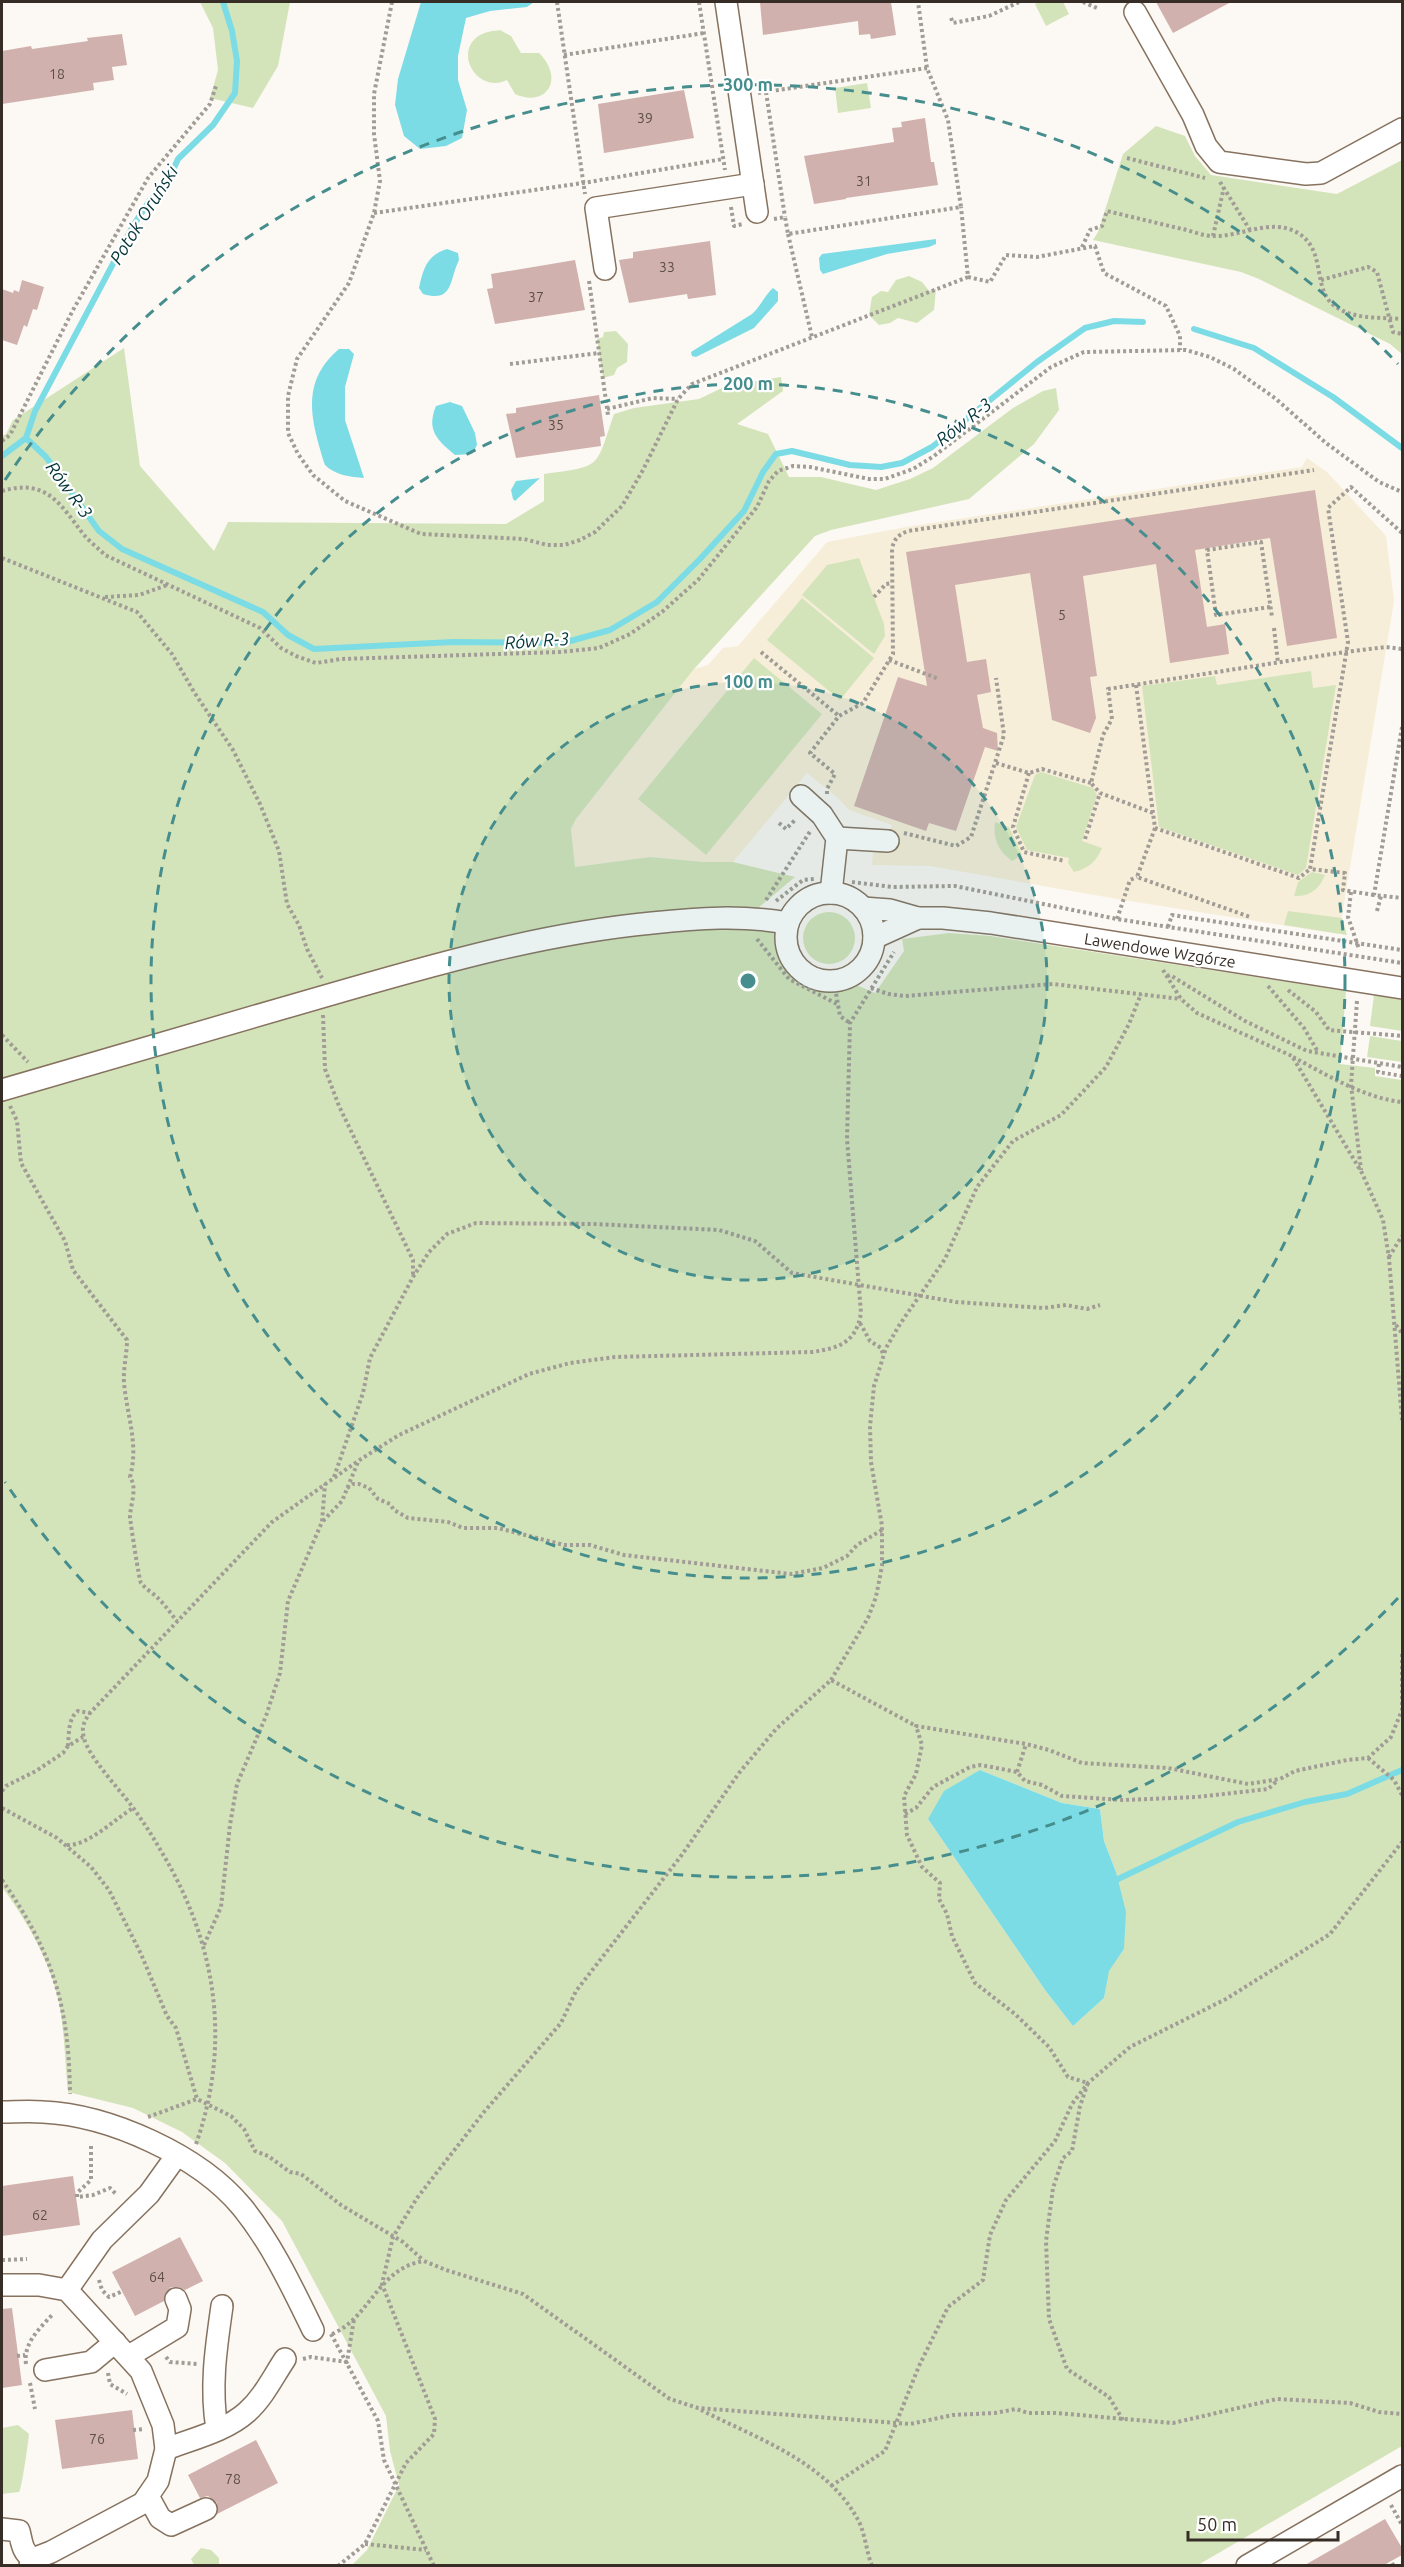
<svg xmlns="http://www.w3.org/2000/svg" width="1404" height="2567" font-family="Ubuntu,sans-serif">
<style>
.education{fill:#f7eed9}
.green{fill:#d4e4ba;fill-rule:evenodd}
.water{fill:#7cdce5}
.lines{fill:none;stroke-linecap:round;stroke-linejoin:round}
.stream{stroke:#7cdce5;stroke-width:6}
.building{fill:#d1b1ae}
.minor-casing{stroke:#86725f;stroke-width:24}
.path{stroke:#a19c95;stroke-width:4;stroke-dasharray:3 3;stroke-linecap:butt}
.minor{stroke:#fff;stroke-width:21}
.ring{fill:none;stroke:#468e8d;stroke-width:3;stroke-dasharray:10 8}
.labels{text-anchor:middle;stroke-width:4.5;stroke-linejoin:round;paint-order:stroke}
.number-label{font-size:14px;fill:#5d4f48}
.street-label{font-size:16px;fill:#362e26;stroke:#fff}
.water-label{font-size:18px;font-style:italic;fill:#053539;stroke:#fff}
.centre{fill:#468e8d;stroke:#fff;stroke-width:3}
.ring-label{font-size:18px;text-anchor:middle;font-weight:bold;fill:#468e8d;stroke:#fff;stroke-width:4.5;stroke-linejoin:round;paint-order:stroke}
</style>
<rect width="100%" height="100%" fill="#fcf8f3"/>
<!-- education -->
<path class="education" d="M1307 458 1327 472 1386 536 1394 601 1339 934 1123 900 930 866 872 865 873 851H884L892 825 849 810 837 797 807 773 733 862H704L650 857 575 867 571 829 576 819 694 669 708 665 723 648 738 646 827 542 906 527 1302 467Z"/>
<!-- green -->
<g class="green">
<path d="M200 2H290L278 66 253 108 210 98 218 70 213 28Z"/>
<path d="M1040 2H1063L1069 14 1046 26 1035 4Z"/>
<path d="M500 30 511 36 521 53H539C565 79 547 108 515 94L507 80C479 94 454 55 477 37 484 32 492 31 500 30Z"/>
<path d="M867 83 871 108 838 113 835 88Z"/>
<path d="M1156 126 1185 136 1195 156 1211 175 1337 194 1402 160V354L1390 344 1259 279 1241 272 1093 240 1098 232 1123 154Z"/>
<path d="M909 276 922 282 929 291 936 289 934 310 917 323 898 318 890 323 879 325 869 315 872 297 881 291 888 292 896 280Z"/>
<path d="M616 331 628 344 627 362 617 368 614 375 603 378 597 339 603 337 604 332Z"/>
<path d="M124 348 140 466 214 551 228 522 506 524 544 501V474C603 466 595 469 614 414L634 408 699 399 726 386 781 377 783 391 737 424 768 434 789 477H821L876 490 910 479 933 468 1013 408 1043 391 1056 388 1059 410 1034 444 969 499 831 530 815 536 694 669 576 819 571 829 575 867 650 857 704 862H733L795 877 757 909 775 931 778 952 785 968 801 983 828 989 852 983 875 993 904 951 902 939 949 933 990 936 1346 991 1340 1064 1375 1068V1076L1402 1080V2446L1198 2565H352L367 2550 399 2485 390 2451 386 2416 282 2221 225 2163 182 2132 133 2108 68 2092C65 2063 64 2020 57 1994 47 1956 25 1918 2 1887V839L3 826 2 825V436L6 434 13 420ZM980 1770 1062 1803 1100 1809 1104 1841 1116 1872 1124 1949 1108 1971 1104 1998 1073 2026 1045 1990 928 1819Z"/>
<path d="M859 558 884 624 885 636 874 654 802 595 827 565Z"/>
<path d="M802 598 874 658 840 700 767 640Z"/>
<path d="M754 658 822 714 706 855 638 799Z"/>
<path d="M1311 671 1313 688 1336 685 1306 868 1298 875 1159 827 1142 686 1215 676 1217 685Z"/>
<path d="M1041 772 1093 788 1097 795 1082 841 1102 848C1096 862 1089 868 1074 872L1068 863 1069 858 1027 850 1016 827 1035 775Z"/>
<path d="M995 822 1009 827 1022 855 1012 861C998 851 993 839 995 822Z"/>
<path d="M1312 872 1325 875C1320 889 1309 897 1294 896L1298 882Z"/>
<path d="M1288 911 1342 918 1347 935 1284 925Z"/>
<circle cx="829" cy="938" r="26"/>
<path d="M1374 995 1402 1000V1031L1370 1026Z"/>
<path d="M1370 1036 1402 1041V1062L1367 1057Z"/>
<path d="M18 2425 29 2434C28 2444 22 2487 19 2492L2 2494V2428Z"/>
<path d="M201 2548 211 2550 219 2558V2565H194L191 2559Z"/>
</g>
<!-- water -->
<g class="water">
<path d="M421 2H534L527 7 490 11 466 18 458 56V80L467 110 462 138 446 146 420 149 404 136 395 105 398 79Z"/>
<path d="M936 239V244L929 247 887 254 823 274 820 270 819 258 822 254Z"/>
<path d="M447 249 458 253 459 260C449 280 454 303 423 294L419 288C423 269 427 255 447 249Z"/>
<path d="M773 288 778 292V301L754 328 696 357 692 356 691 352 752 314C761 306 764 296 773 288Z"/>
<path d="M339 349H349L354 354 345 387V420L364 478C350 477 335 475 325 465 312 422 299 383 339 349Z"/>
<path d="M450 402 462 406 475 433 477 445 472 454 455 455C437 440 426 430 436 406Z"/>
<path d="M540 478 515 501 513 499 511 490 516 481Z"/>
<path d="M980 1770 1062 1803 1100 1809 1104 1841 1116 1872 1126 1912 1124 1949 1109 1971 1104 1998 1073 2026 1045 1990 928 1819 944 1791Z"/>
</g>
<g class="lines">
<!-- stream -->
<g class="stream">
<path d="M1194 329 1254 348 1333 397 1402 448"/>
<path d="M26 438 46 457 99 531 122 549 263 612 288 635 314 649 453 642 563 643 610 630 657 602 700 559 744 511 763 472 776 454 792 451 850 465 881 467 902 463 932 447 1037 362 1085 328 1114 321 1143 322"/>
<path d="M2 456 26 438 35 411 133 226 150 200 168 181 178 159 213 125 235 93 237 61 232 31 223 2"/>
<path d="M1118 1879 1238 1822 1305 1802 1347 1794 1402 1770"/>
</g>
</g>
<!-- building -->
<g class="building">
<path d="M760 2H891L896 35 871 39 870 34 859 35 858 21 763 35Z"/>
<path d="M1156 2H1231L1173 33Z"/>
<path d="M122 34 127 65 112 67 114 80 93 83 94 90 2 104V51L31 46 32 49 88 41 87 38Z"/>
<path d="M684 90 694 138 604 153 598 104Z"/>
<path d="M925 118 931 162H934L938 185 846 198V199L814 204 804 156 894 142 892 128 902 127 901 122Z"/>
<path d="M710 241 716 295 688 299 687 294 629 303 619 260 633 258V252Z"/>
<path d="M575 260 585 310 495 324 487 289 493 288 491 274Z"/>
<path d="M22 280 44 287 37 310 33 309 27 327 24 325 17 345 2 340V289L13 293 14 290 19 292Z"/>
<path d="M599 395 605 436 600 437 601 446 516 458 506 414 516 413V408Z"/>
<path d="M1315 490 1337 638 1287 646 1270 538 1195 550 1207 627 1225 624 1229 654 1170 663 1156 564 1083 576 1097 676 1090 677 1096 718 1090 733 1052 720 1030 573 955 585 967 662 986 659 991 692 977 695 983 728 997 733 998 751 985 747 956 831 929 823 926 831 854 806 898 677 927 686 906 552Z"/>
<path d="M73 2176 80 2225 2 2236V2186Z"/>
<path d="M180 2237 203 2281 185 2290 178 2287H171L166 2292 164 2301 135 2316 112 2272Z"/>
<path d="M12 2308 22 2385 2 2388V2309Z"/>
<path d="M132 2410 138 2459 62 2469 55 2420Z"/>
<path d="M256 2440 278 2483 217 2514V2503L208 2496 200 2498 188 2475Z"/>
<path d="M1385 2519 1402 2548V2555L1384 2565H1305Z"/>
</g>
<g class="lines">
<defs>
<g id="minor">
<path d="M726 2 757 212"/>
<path d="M1135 12 1193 115 1206 146 1219 162 1306 174 1321 173 1402 129"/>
<path d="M605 269 596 208 753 184"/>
<path d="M801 796 822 815 837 838 831 893"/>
<path d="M837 838 888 841"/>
<circle cx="830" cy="937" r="44"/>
<path d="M863 908 890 910 918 918H943L991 923 1402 988"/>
<path d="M874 938 918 918"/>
<path d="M2 1090C116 1057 231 1023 346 990 447 961 547 933 652 923 698 918 742 915 788 923"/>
<path d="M2 2112C15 2112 29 2111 43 2112 109 2115 199 2155 242 2207 272 2244 292 2287 313 2330"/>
<path d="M2 2285H39L67 2290 141 2371 163 2425 166 2449 158 2481 143 2503 51 2552 33 2559 30 2566"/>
<path d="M67 2290 102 2240 149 2194 177 2155"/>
<path d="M129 2356 177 2327 180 2309 176 2299"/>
<path d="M45 2370 91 2362 115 2342"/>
<path d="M217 2429C210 2387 216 2348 222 2306"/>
<path d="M166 2449C192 2439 226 2431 247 2412 263 2398 273 2377 285 2359"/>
<path d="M148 2496 160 2518 171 2525 206 2509"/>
<path d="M2 2529 19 2531C22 2543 22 2552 33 2559"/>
<path d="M1247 2566 1402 2476"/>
</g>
</defs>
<!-- minor casing -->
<use href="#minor" class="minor-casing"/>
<!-- path -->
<g class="path">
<path d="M392 2 374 94V134L380 181 374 213 349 283 297 359 288 396V433L298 454 313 475 345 501 421 534 524 539 547 545H564L580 540 595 532 622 506 643 470 678 399 692 384 968 277 961 207"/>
<path d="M557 2 585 194"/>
<path d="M699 2 725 170"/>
<path d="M1083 2 1097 8"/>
<path d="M951 18 953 23 989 16 1019 2"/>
<path d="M564 55 704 33"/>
<path d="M766 92 785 217"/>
<path d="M758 93 927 68"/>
<path d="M1127 158 1205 178"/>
<path d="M1220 182 1250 230"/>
<path d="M731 207 734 226 743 224"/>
<path d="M374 213 583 183 723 159"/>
<path d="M774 219 785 217 788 234 961 207 948 120 927 68 918 2"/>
<path d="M788 234 812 337"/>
<path d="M1213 236 1224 187"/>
<path d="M1082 247 1090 230 1102 226 1107 211C1132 217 1157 223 1182 229 1192 231 1203 236 1213 236 1239 237 1269 219 1294 231 1329 247 1310 290 1336 307 1356 320 1380 317 1402 319"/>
<path d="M968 277 990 282 1006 255 1037 257 1095 246 1104 273 1166 306 1180 336V350"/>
<path d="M1321 280 1368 267 1377 272 1393 332 1402 334"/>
<path d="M589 281 608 415"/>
<path d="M510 364 599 353"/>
<path d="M607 409 653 398 678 399"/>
<path d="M2 441 10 435 73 310 148 178 210 104 216 86"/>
<path d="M2 491C47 478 60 504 84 535 90 542 98 548 105 555L260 628 281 648 296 656 316 663 341 659 560 652 599 648 630 634 662 612 698 580 757 507 769 481 778 471 793 466 810 467 869 479H885L913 469 934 456 1051 367 1084 352 1186 350 1210 357 1234 369 1276 399 1326 443 1379 482 1402 492"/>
<path d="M2 558 137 612 172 654 194 692 233 750 260 804 279 851 287 904 299 925 307 949 322 978"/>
<path d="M105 597 139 595 167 585"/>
<path d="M874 597 886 584 892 583"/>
<path d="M1270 607 1216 615 1207 550 1261 542 1272 617"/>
<path d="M1274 628 1278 663"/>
<path d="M761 652 839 716"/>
<path d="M889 660 939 679"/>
<path d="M1136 685 1155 828 1299 878 1310 869"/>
<path d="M1402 727 1374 895 1402 898"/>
<path d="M996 763 1029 773 1042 769 1091 783"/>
<path d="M1029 773 1013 827 1024 852 1065 861"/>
<path d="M827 794V789L835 774 810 753 839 716 863 703 893 654 892 549C894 539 898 535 908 531L1314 470"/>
<path d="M1153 813 1100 793 1091 783 1103 735 1112 719 1108 689 1345 652 1386 647 1402 649"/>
<path d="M779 823 786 829 796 819"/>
<path d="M1155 828 1137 877 1250 917"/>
<path d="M904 833 956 846 971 837 1004 735 996 678"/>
<path d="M1085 839 1100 793"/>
<path d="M852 882 892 887 955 886 1117 919 1402 963"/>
<path d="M1351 892 1348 917 1359 949"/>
<path d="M1374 895 1343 890 1345 873 1310 869 1348 642 1328 508 1351 487 1402 533"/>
<path d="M766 900 811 830"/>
<path d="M776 901 803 880 815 879"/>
<path d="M1377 911 1381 896"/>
<path d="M1117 919 1130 880 1137 877"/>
<path d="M1168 927 1172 915 1402 950"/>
<path d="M757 939 789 979 837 1004"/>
<path d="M1163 970 1181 999 1197 1013 1292 1056 1362 1173 1383 1220 1389 1258 1402 1420"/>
<path d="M1167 976 1170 975 1245 1021 1307 1051 1402 1067"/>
<path d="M834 982 840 1016 850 1023"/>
<path d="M1268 986 1304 1028 1318 1052"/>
<path d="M871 988 888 994 905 996 1053 984 1181 999"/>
<path d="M1288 990 1316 1012 1329 1030 1402 1036"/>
<path d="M1357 1001 1351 1085 1361 1170"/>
<path d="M323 1015 325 1069 339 1106 413 1260V1276"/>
<path d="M2 1035 28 1062"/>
<path d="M1293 1057C1327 1075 1364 1098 1402 1102"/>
<path d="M1379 1064 1378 1072 1402 1076"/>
<path d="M10 1106 17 1121 21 1163 65 1241 73 1270 127 1340C127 1354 123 1369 124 1383 127 1416 139 1444 130 1477 138 1489 130 1504 130 1518 131 1525 139 1580 141 1583 146 1589 154 1594 159 1599 166 1606 171 1614 177 1621"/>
<path d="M1389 1257 1402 1236"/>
<path d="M860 1323 870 1341 881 1348 883 1354"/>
<path d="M1396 1325 1402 1333"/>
<path d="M334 1477 363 1393 370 1358 413 1277 429 1252 447 1234 476 1223 594 1224 719 1230 755 1241 792 1273 956 1302 1044 1308 1066 1305 1087 1309 1100 1305"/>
<path d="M347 1488 353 1484H359L369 1488 378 1499 390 1504 394 1510 408 1518 448 1522 463 1528H498L564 1545H590L624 1555 791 1574 823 1568 847 1556 857 1545 882 1530"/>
<path d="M323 1521 342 1501 358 1462"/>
<path d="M831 1680 868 1618 876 1597 882 1566V1526L871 1462 870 1426 874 1386 886 1348 900 1324 945 1259 977 1187 1013 1141 1061 1115 1106 1067 1129 1024 1141 994"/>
<path d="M68 1746C69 1734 68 1718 78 1711L90 1713"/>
<path d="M1368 1758 1394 1780 1402 1795"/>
<path d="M1017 1772 1026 1744"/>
<path d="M2 1791 6 1786 36 1771 63 1753 68 1746 83 1737"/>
<path d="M2 1808 57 1838 91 1867 109 1890 141 1954 167 2016 176 2028 197 2099"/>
<path d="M905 1814 916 1808 933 1787 970 1767 981 1765 1017 1772 1025 1781 1042 1785 1062 1796 1123 1800 1197 1797 1268 1789 1278 1780"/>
<path d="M67 1845C88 1846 115 1819 133 1808"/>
<path d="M2 1880C53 1953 69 2005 70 2094"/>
<path d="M204 1945 221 1907 230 1825 237 1784 266 1716 280 1673 288 1601 322 1522 325 1484"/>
<path d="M148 2117 197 2099 231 2116 244 2129 255 2151 268 2156 290 2172 301 2174 341 2205 403 2242 423 2260"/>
<path d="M196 2144C232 2042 216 1942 161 1851 152 1835 142 1820 131 1805 119 1789 88 1756 84 1738 81 1728 84 1721 90 1713L272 1522 358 1461 399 1435 529 1374 570 1363 615 1357 812 1352C839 1348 856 1343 861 1313L847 1139 850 1023 894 952"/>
<path d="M91 2146V2180L77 2193V2197L93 2195 110 2188 116 2194"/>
<path d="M2 2260 27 2259"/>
<path d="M99 2280 102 2290 109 2297 123 2291"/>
<path d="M331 2334 378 2421 384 2460 434 2566"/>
<path d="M332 2334C370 2318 378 2268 424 2261L446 2270 523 2294 670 2399 698 2408 910 2424 953 2415 995 2413 1016 2409 1028 2413H1055L1173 2423 1277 2399 1350 2403 1379 2412 1402 2414"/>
<path d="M17 2356 25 2355"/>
<path d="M166 2357 170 2362 198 2364"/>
<path d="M303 2359 311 2357 347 2362 354 2319"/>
<path d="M26 2364C23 2343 40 2328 53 2314"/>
<path d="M108 2373 110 2384 127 2394"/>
<path d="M30 2383 35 2409"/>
<path d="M701 2410C756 2438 825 2461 857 2518 865 2531 866 2551 872 2566"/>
<path d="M1123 2420 1109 2397 1067 2369 1049 2319 1046 2241 1053 2188 1063 2158 1072 2151 1080 2106 1088 2083 1068 2077 1049 2047 1015 2014 975 1983 952 1936 947 1914 939 1899 940 1883 922 1867 907 1835 904 1796 916 1774 922 1745 916 1726 1026 1744 1049 1750 1082 1763 1168 1768 1248 1784 1280 1779 1295 1771 1347 1760 1368 1758 1391 1737 1402 1710V1652"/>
<path d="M133 2430 144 2429"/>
<path d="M831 2486 885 2451 919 2366 948 2307 983 2280 990 2235 1006 2200 1055 2141 1072 2104 1088 2083 1130 2047 1226 1999 1330 1934 1402 1842"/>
<path d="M1391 2505 1402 2525"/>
<path d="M365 2544 426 2550"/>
<path d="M1392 2563 1394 2566"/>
<path d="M338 2566 365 2544 406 2463 434 2434 435 2419 382 2284 393 2237 417 2198 484 2112 561 2023 576 1991 681 1856 739 1773 776 1729 831 1680 916 1726"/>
</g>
<!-- minor -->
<use href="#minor" class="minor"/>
</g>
<!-- distance rings -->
<circle cx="748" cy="981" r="299" fill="#468e8d" fill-opacity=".12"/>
<g class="ring">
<circle cx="748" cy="981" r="299"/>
<circle cx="748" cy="981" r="597"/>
<path d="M1398 1598A896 896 0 0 1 5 1482M5 480A896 896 0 0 1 1398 364"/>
</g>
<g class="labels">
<!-- number labels -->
<g class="number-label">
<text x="57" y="79">18</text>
<text x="645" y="123">39</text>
<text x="864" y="186">31</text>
<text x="667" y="272">33</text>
<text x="536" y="302">37</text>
<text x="556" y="430">35</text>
<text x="1062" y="620">5</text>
<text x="40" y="2220">62</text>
<text x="157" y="2282">64</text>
<text x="97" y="2444">76</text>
<text x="233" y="2484">78</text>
</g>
<!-- street labels -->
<g class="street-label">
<text transform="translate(1160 950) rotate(9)" y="6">Lawendowe Wzgórze</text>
</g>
<!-- water labels -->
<g class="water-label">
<text transform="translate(144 215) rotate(-58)" y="6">Potok Oruński</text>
<text transform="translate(964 422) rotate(-38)" y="6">Rów R-3</text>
<text transform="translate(69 490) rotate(54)" y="6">Rów R-3</text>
<text transform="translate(537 641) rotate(-4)" y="6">Rów R-3</text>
</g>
</g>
<circle cx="748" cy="981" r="9" class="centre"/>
<g class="ring-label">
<text x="748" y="91">300 m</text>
<text x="748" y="390">200 m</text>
<text x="748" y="688">100 m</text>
</g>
<!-- border -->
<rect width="1404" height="2567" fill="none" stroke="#362e26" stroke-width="6"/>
<!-- scale -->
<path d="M1188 2531v9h150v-9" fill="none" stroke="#362e26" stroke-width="3"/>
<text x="1197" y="2531" font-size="18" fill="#362e26" stroke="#ffffff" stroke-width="4.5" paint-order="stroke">50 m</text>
</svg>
